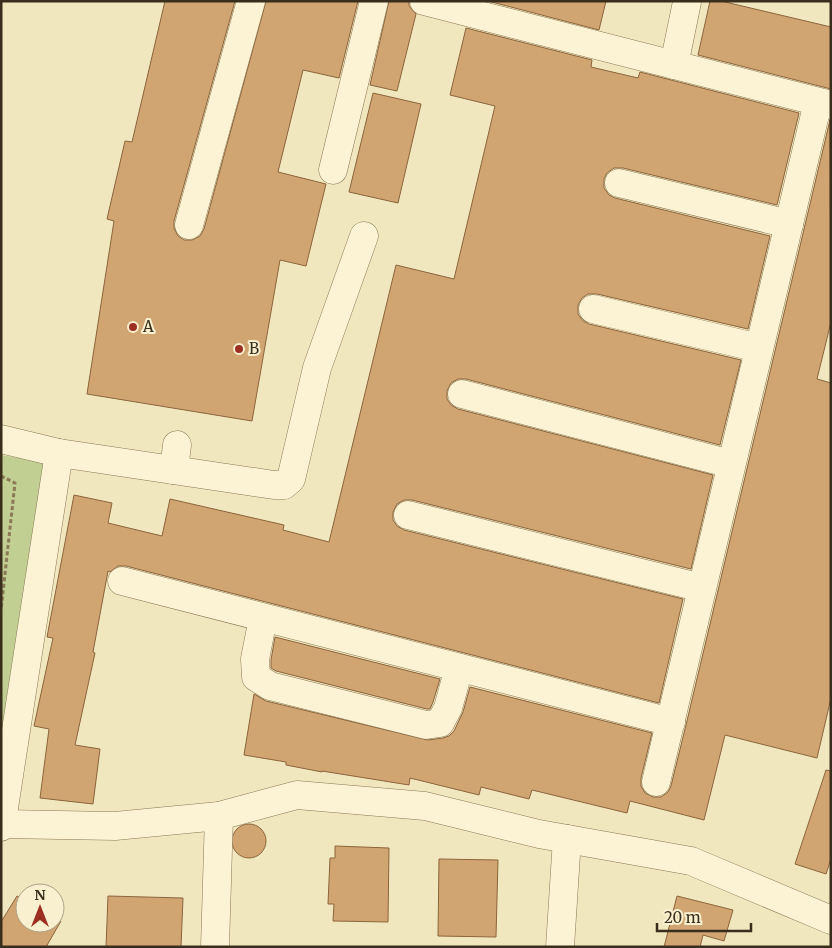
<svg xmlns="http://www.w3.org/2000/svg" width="832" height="948" font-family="Merriweather,serif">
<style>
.green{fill:#c1cf92}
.building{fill:#d1a572;stroke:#8b643b}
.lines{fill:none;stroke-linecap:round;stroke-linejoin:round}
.street-casing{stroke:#8a7856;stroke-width:29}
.path{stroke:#8a7856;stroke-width:3;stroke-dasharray:4 2.5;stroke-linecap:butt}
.street{stroke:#fbf3d3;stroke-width:28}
.poi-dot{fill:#9d2f22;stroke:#f8f0cf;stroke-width:2}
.labels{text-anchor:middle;stroke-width:4;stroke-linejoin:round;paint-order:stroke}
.poi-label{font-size:15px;fill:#392d1c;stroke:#f8f0cf;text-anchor:start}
</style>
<rect width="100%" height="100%" fill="#f1e7bf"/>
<polygon class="green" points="1,455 54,464 1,786"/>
<g class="building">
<polygon points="165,1 235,1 174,221 174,228 178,236 184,240 192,240 200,236 204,229 266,1 358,1 339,78 303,70 278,172 326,184 306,266 280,260 252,421 87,394 114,221 107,219 125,141 132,142"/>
<polygon points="389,1 409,1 409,6 416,14 397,91 370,85"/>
<polygon points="488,1 606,1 599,30"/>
<polygon points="710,1 721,1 831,27 831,89 698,55"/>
<polygon points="466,28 592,60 591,67 638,78 640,72 799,113 777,205 623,168 614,168 607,173 604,179 604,188 609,195 615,198 770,236 748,329 597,294 588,294 582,298 578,305 578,314 583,321 589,324 741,360 720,445 466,379 458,379 451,383 447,391 447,399 451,405 458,409 713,475 691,569 412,500 404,500 397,504 393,512 393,520 397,526 404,530 683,599 659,703 126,566 118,566 110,572 108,571 93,652 95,653 75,745 100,749 93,804 40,798 49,729 34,726 53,638 47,637 74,495 112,503 108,523 162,536 170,499 284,525 283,530 329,542 396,265 454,279 495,106 450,95"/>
<polygon points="373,93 421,104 398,203 349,192"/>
<polygon points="830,120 831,322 817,379 831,383 831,698 817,758 725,735 704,820 630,801 627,813 532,790 529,799 481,787 479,795 410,778 409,785 322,771 322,772 286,765 286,762 244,755 254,694 266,701 428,740 443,738 449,736 454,731 463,712 470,687 652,733 641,778 641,786 645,793 653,797 661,797 668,792 671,786 686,725"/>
<polygon points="275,637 440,679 433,702 430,709 427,709 276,671 271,668 271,660"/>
<polygon points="826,770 831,771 831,859 826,874 795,864"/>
<circle cx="249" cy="841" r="17"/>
<polygon points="335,846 389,848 388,922 333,921 334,904 328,904 330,858 335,858"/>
<polygon points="439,859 498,860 496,937 438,936"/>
<polygon points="17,896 25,900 25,923 55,923 55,918 61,921 46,947 1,947 1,922"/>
<polygon points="108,896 183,898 181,947 106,947"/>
<polygon points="677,896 733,910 724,941 703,935 700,947 664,947"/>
</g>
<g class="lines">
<g class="street-casing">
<g id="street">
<polyline points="424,1 831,105"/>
<polyline points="674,65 687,2"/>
<polyline points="333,170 374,1"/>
<polyline points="619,183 789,224"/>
<polyline points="189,225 251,1"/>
<polyline points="593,309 759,348"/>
<polyline points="462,394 731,464"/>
<polyline points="1,439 59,453 274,485 284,485 291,479 317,368 364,236"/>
<polyline points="174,470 177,445"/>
<polyline points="408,515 702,588"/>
<polyline points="122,581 671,722"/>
<polyline points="263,618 255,659 256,677 270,686 426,725 440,723 448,708 459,668"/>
<polyline points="656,782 818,102"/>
<polyline points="2,824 115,826 219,816 297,795 425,806 539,834 691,861 831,920"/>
<polyline points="1,827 59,453"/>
<polyline points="215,947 219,816"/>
<polyline points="560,947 567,839"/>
</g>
</g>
<polyline class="path" points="1,476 15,483 1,610"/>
<use href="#street" class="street"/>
</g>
<g class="poi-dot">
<circle cx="133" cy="327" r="5"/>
<circle cx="239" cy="349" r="5"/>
</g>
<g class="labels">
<g class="poi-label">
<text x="143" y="332">A</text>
<text x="249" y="354">B</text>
</g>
</g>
<rect width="832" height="948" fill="none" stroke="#392d1c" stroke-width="5"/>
<g transform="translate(40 908)"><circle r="24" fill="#f8f0cf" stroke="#aca287"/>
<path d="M0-4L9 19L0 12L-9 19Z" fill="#9d2f22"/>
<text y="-8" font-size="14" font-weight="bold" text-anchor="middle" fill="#392d1c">N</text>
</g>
<path d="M657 923v8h94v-8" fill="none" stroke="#392d1c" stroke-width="2.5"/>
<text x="664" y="923" font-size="15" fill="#392d1c" stroke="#f8f0cf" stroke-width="4" paint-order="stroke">20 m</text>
</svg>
